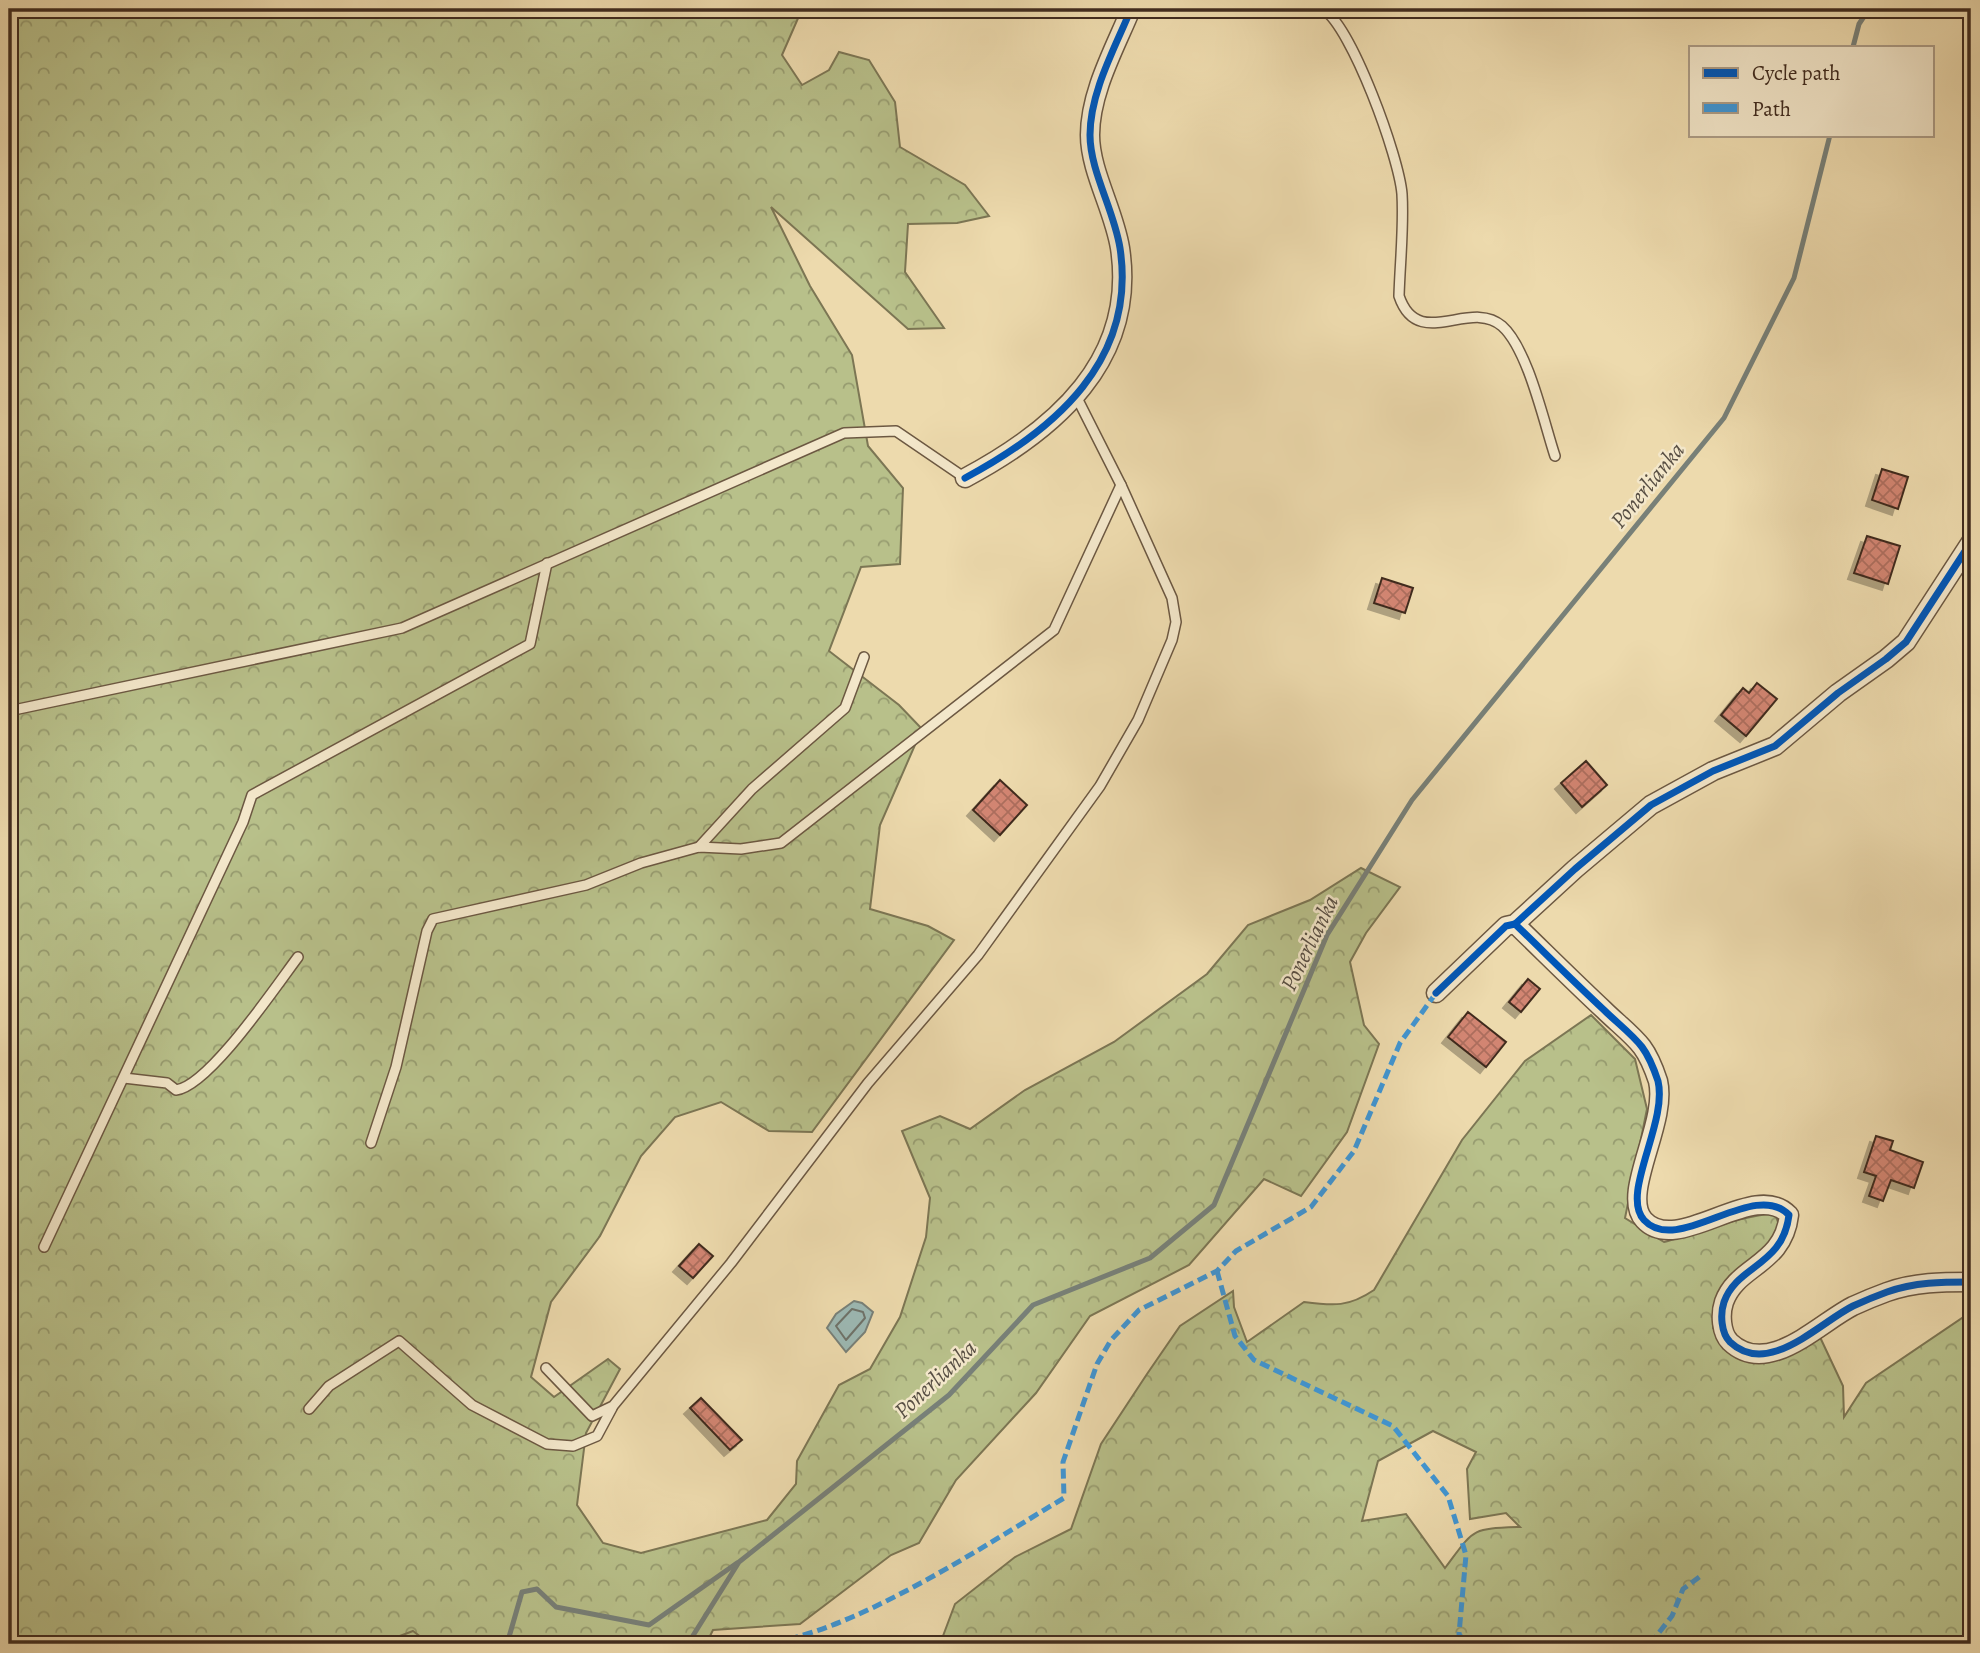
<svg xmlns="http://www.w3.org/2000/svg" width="1980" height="1653" font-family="Alegreya,serif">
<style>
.forest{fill:url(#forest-crowns);stroke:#7c7654;stroke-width:2;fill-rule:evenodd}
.green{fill:#b8c08a;stroke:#7c7654;stroke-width:2}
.water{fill:#9cb8b3;stroke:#788078;stroke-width:2}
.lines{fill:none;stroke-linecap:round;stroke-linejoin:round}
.shore{stroke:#6e7269;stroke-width:2}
.stream{stroke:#788078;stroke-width:5}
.building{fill:url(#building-cross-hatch);stroke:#412c1f;stroke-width:2;filter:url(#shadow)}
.service-casing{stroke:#6c5842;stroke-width:12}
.minor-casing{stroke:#6c5842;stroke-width:21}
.service{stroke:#f3e7ca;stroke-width:9}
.minor{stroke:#f3e7ca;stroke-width:18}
.quiet{stroke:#3f96d5;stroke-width:5;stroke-dasharray:10 5;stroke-linecap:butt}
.cycleway-casing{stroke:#f3e7ca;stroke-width:11}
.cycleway{stroke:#0057b8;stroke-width:7}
.labels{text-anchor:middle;stroke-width:5;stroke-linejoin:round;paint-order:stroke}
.water-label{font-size:23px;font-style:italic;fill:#584f44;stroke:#f3e7ca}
</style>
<defs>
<pattern id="forest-crowns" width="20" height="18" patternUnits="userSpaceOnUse" patternTransform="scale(1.75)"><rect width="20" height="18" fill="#b8c08a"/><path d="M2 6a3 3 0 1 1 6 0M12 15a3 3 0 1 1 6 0" fill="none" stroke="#979c70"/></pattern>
<pattern id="building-cross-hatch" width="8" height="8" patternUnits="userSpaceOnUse" patternTransform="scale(1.75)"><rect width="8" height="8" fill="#d28572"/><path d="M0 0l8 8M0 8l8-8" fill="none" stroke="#ac6d5d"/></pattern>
<filter id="shadow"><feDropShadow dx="-6" dy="6" stdDeviation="0" flood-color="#0004"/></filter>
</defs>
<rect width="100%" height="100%" fill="#eddaad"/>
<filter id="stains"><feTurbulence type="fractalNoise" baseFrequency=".00286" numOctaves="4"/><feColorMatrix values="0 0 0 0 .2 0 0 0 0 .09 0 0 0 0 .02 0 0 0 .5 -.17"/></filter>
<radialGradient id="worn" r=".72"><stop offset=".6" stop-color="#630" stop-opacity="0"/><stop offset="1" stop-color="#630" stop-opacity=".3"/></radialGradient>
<g class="forest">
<polygon points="9,9 778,9 799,16 782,55 802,85 829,70 839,52 869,60 895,102 900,147 965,185 989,216 957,223 908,224 905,272 944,328 908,329 771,207 810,286 852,355 868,446 903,488 900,564 861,567 829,651 899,705 922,729 880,825 870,909 928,926 954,940 812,1132 769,1131 721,1102 675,1117 641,1156 600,1236 551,1302 531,1377 554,1397 608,1359 620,1369 586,1433 577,1505 603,1543 641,1553 767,1520 796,1484 797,1461 839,1385 870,1369 900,1317 926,1237 930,1198 902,1131 940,1116 970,1129 1025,1090 1114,1042 1207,974 1248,925 1310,900 1361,868 1400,887 1366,933 1350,962 1364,1025 1379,1044 1347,1132 1301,1196 1264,1179 1189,1265 1090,1316 1036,1393 956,1480 919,1543 891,1555 800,1624 713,1630 706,1644 9,1644"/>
<path d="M1591 1015 1635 1059 1647 1109 1625 1218 1664 1242C1691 1235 1752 1212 1775 1214L1781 1230 1768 1251 1721 1288 1713 1328 1732 1352 1819 1335 1843 1386 1844 1417 1866 1383 1971 1312V1644H940L955 1604 1015 1557 1071 1529 1101 1444 1147 1374 1180 1326 1233 1291 1234 1307 1247 1342 1304 1302C1334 1306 1349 1307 1374 1290L1462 1140 1525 1061ZM1433 1431 1476 1452 1467 1469 1470 1519 1506 1513 1520 1527C1470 1529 1475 1528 1445 1568L1406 1514 1362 1521 1378 1461Z"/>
</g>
<polygon class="green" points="413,1631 430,1644 379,1644"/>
<polygon class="water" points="854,1301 862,1303 873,1312 865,1332 846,1352 827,1328 836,1314"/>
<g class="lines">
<polygon class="shore" points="852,1309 863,1312 865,1318 846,1340 836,1326"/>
<g class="stream">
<polyline points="1853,47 1859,24 1869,9"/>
<polyline points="689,1642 739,1562 949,1395 1033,1305 1150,1258 1214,1205 1327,935 1412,800 1724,418 1794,278 1830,135"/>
<polyline points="507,1644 522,1592 537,1589 556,1607 649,1625 737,1563"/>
</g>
</g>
<g class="building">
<polygon points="1882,469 1908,477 1898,509 1872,500"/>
<polygon points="1867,536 1900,546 1888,584 1854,573"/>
<polygon points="1382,578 1413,588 1405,613 1374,603"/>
<polygon points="1757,683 1777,699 1746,736 1721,715 1743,688 1749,693"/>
<polygon points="1586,761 1607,785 1582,807 1561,783"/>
<polygon points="1000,780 1027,805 1000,835 973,810"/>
<polygon points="1528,979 1540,989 1521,1012 1509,1002"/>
<polygon points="1468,1012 1506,1042 1486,1067 1448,1037"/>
<polygon points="1876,1136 1893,1141 1890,1150 1923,1162 1914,1188 1891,1180 1883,1201 1869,1196 1876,1176 1864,1172"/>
<polygon points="699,1244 713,1256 693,1278 679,1266"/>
<polygon points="701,1398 742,1440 730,1450 690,1408"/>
</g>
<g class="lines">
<g class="service-casing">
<g id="service">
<path d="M1323 9C1352 27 1399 157 1402 194 1404 227 1400 262 1399 296 1418 352 1470 298 1502 326 1528 349 1544 423 1555 456"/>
<polyline points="9,711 402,628 844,433 896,431 965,478"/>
<polyline points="699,847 752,789 845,708 864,657"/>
<path d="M124 1078 167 1083 176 1090C209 1086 276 986 298 957"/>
<polyline points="371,1143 396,1067 427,931 433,919 586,885 641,863 699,847 741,849 781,843 1054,630 1121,485"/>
<polyline points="44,1247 243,822 252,795 530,644 547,563"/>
<polyline points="546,1368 592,1416 613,1406 731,1263 868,1083 978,955 1100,786 1138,720 1172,640 1176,622 1172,598 1121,485 1076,396"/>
<polyline points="309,1409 329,1386 399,1341 472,1405 547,1444 573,1446 597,1436 612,1408"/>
</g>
</g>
<g class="minor-casing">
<g id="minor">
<path d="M965 478C1055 430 1137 360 1120 248 1114 210 1090 171 1090 135 1090 92 1115 48 1131 9"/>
<path d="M1515 924C1545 953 1574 982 1604 1010 1616 1022 1632 1034 1642 1047 1648 1055 1655 1072 1658 1081 1668 1123 1620 1194 1644 1220 1678 1257 1754 1178 1789 1215 1783 1266 1737 1265 1724 1302 1720 1314 1721 1333 1730 1342 1768 1378 1819 1323 1853 1306 1864 1301 1876 1296 1887 1292 1915 1282 1942 1282 1971 1282"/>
<polyline points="1436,993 1506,926 1515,924 1575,869 1651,805 1713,771 1775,746 1838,693 1886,659 1906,642 1971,542"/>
</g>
</g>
<use href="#service" class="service"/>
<use href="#minor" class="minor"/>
<g class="quiet">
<polyline points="1217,1271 1235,1336 1254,1360 1393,1426 1448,1496 1466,1555 1459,1634 1466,1644"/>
<path d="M759 1644C848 1637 985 1545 1064 1498L1063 1462 1097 1364 1111 1340 1139 1310 1217 1271 1236 1251 1311 1207 1354 1151 1400 1043 1436 993"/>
<polyline points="1650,1644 1672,1616 1683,1589 1702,1575"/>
</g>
<g class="cycleway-casing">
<g id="cycleway">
<path d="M965 478C1055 430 1137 360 1120 248 1114 210 1090 171 1090 135 1090 92 1115 48 1131 9"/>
<path d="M1515 924C1545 953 1574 982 1604 1010 1616 1022 1632 1034 1642 1047 1648 1055 1655 1072 1658 1081 1668 1123 1620 1194 1644 1220 1678 1257 1754 1178 1789 1215 1783 1266 1737 1265 1724 1302 1720 1314 1721 1333 1730 1342 1768 1378 1819 1323 1853 1306 1864 1301 1876 1296 1887 1292 1915 1282 1942 1282 1971 1282"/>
<polyline points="1436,993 1506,926 1515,924 1575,869 1651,805 1713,771 1775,746 1838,693 1886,659 1906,642 1971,542"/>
</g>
</g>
<use href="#cycleway" class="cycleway"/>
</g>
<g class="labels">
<g class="water-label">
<text transform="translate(1647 485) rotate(-51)" y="8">Ponerlianka</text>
<text transform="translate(1309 943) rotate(-64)" y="8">Ponerlianka</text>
<text transform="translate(935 1379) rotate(-43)" y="8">Ponerlianka</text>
</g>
</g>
<rect width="1980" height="1653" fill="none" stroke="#eddaad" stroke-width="35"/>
<rect x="10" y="10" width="1959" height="1632" fill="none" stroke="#412c1f" stroke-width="3.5"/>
<rect x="18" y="18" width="1945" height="1618" fill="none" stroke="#412c1f" stroke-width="2"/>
<rect x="1689" y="46" width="245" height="91" fill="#f3e7ca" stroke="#ac9c86" stroke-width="2"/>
<rect x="1703" y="68" width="35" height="10" fill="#0057b8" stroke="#ac9c86" stroke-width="2"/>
<text x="1752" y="80" font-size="21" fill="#412c1f">Cycle path</text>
<rect x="1703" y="103" width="35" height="10" fill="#3f96d5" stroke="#ac9c86" stroke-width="2"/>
<text x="1752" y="116" font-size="21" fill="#412c1f">Path</text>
<rect width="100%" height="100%" filter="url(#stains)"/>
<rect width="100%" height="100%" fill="url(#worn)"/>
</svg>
